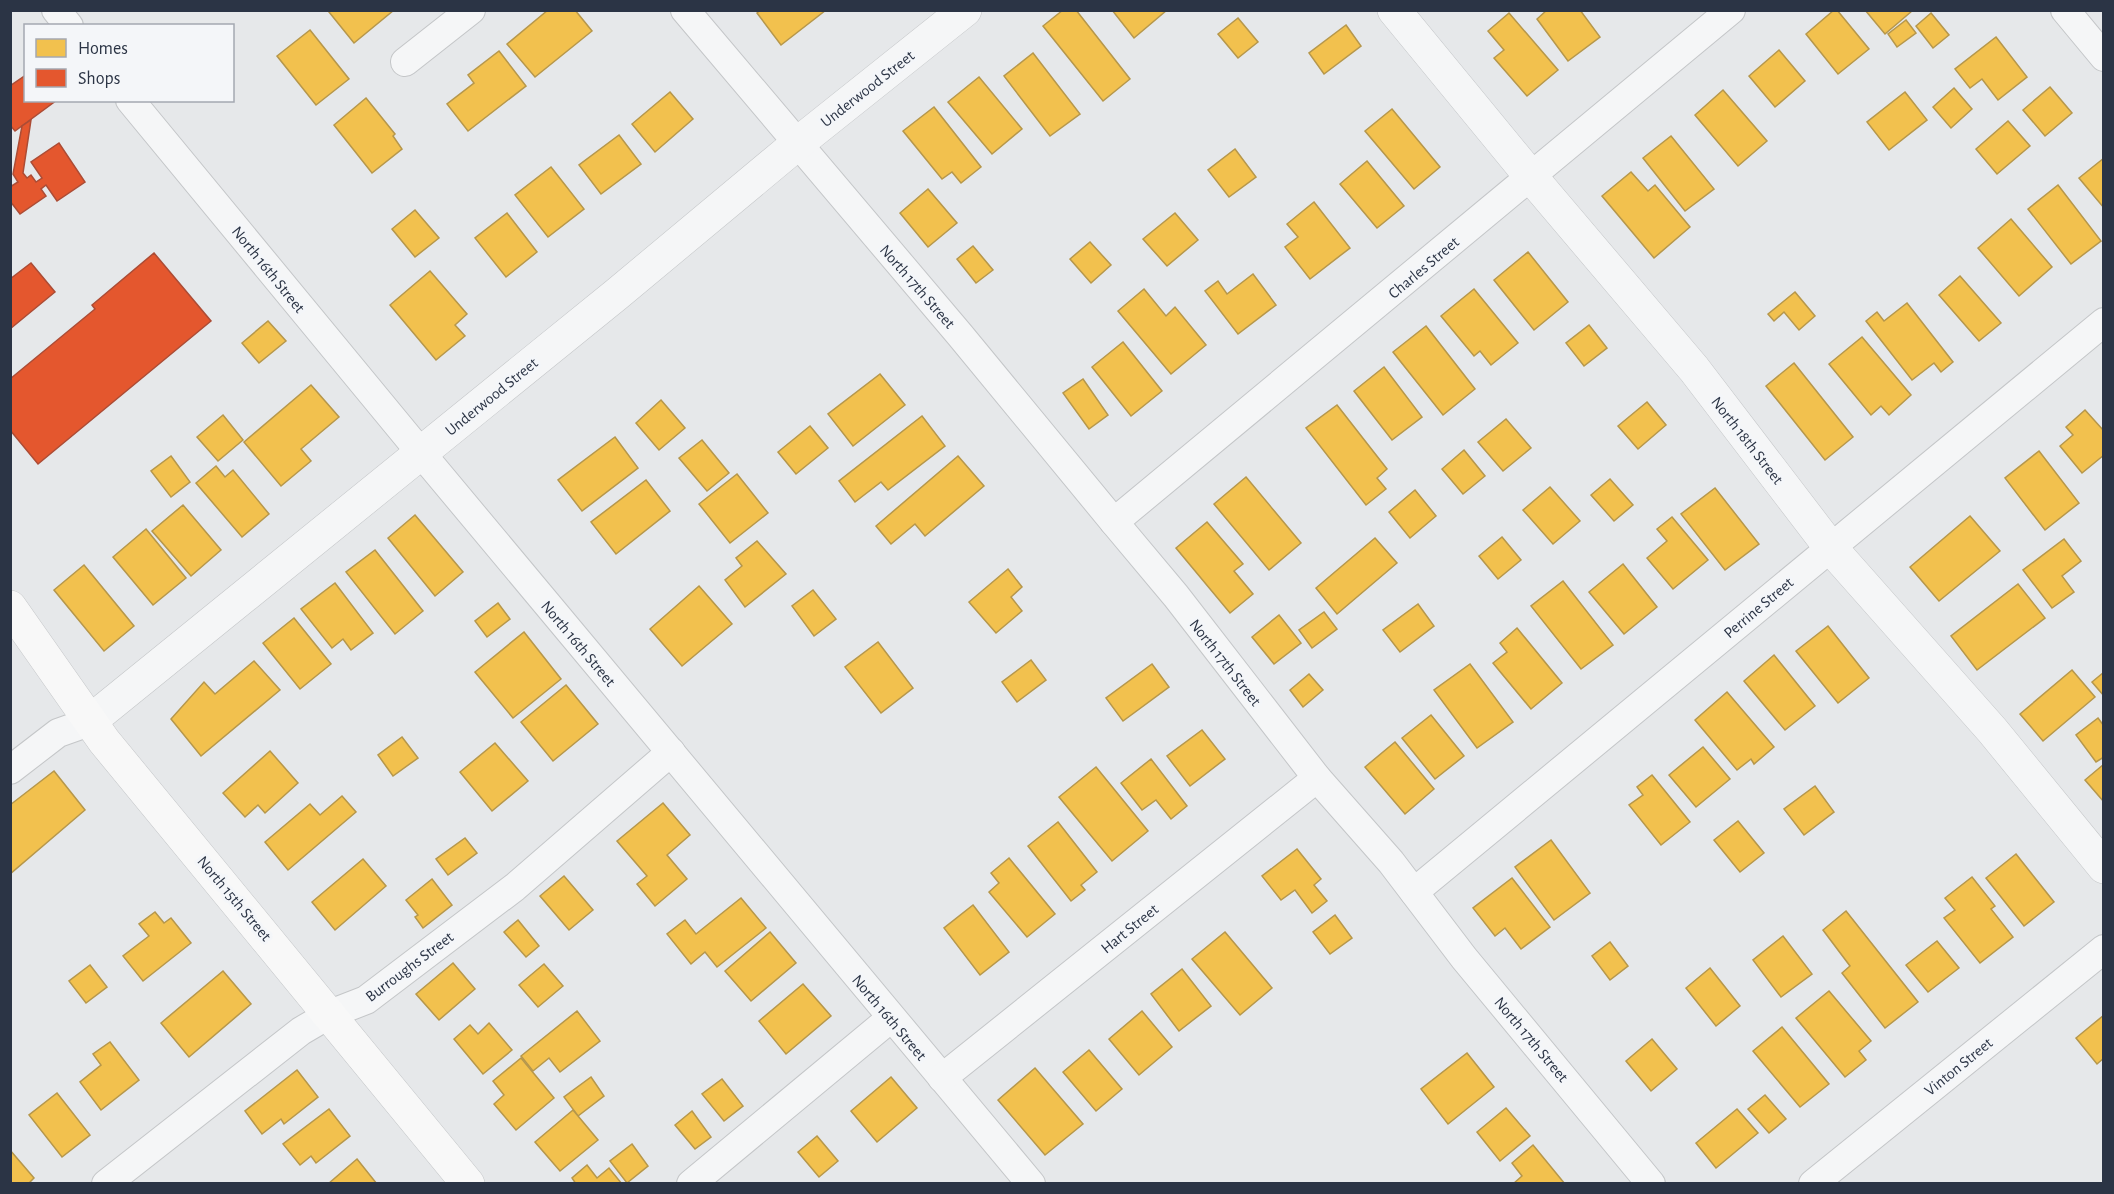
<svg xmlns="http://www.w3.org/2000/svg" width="2114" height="1194" font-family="'Alegreya Sans',sans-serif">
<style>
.homes{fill:#f2c14e;stroke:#b6974b;stroke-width:1.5}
.shops{fill:#e4572e;stroke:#ac4c35;stroke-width:1.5}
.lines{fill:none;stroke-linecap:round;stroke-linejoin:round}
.minor-casing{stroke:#c4c6c8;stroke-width:30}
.tertiary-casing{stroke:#c4c6c8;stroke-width:34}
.secondary-casing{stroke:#c4c6c8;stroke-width:34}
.minor{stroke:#f5f6f7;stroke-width:28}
.tertiary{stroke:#f5f6f7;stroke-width:33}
.secondary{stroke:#f8f8f8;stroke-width:33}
.labels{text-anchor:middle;stroke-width:6;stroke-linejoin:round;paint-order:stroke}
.street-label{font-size:16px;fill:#2b3445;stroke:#f4f6f9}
</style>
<rect width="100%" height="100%" fill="#e6e8ea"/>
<g class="homes">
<polygon points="331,10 394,10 354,43 329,12"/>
<polygon points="548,10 575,10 592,31 535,77 507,44"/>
<polygon points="760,10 826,10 781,45 757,13"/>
<polygon points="1063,10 1076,10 1130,79 1103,101 1043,26"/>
<polygon points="1112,10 1167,10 1134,38"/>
<polygon points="1547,10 1580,10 1600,37 1568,61 1537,19"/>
<polygon points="1834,10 1837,10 1869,49 1838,74 1806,34"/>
<polygon points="1865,10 1912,10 1912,11 1885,34"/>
<polygon points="1509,13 1558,70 1527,96 1494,58 1504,50 1488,31"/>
<polygon points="1931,13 1949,35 1933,48 1916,26"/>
<polygon points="1238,18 1258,42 1238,58 1218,34"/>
<polygon points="1906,20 1916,33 1897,47 1888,34"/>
<polygon points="1346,25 1361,46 1324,74 1309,53"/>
<polygon points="310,30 349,79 316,105 277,56"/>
<polygon points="1996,37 2027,77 1998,100 1982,79 1970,88 1955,69"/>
<polygon points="1779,50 1805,81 1775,107 1749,76"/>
<polygon points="499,51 526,86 468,131 447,104 474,83 468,75"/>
<polygon points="1033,53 1080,114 1050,136 1004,76"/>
<polygon points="979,77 1022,129 992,154 948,102"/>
<polygon points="2050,87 2072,113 2045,136 2023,110"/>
<polygon points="1954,88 1972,109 1951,128 1933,107"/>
<polygon points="1723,90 1767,141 1738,166 1695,115"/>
<polygon points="670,92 693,119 655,152 632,124"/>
<polygon points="1905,92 1927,120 1889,150 1867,122"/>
<polygon points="366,98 395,134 393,136 402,149 372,173 334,125"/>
<polygon points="934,107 981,167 961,183 952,172 942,179 903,131"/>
<polygon points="1392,109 1440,167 1414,189 1365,131"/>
<polygon points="2008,121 2030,146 1997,174 1976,149"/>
<polygon points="619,135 641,164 601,194 579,165"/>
<polygon points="1671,136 1714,189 1685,211 1643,158"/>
<polygon points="1235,149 1256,177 1229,197 1208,170"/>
<polygon points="2104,158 2104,208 2079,178"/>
<polygon points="1367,161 1404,206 1377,228 1340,184"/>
<polygon points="551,167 584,209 548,237 515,195"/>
<polygon points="1631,172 1648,191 1655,185 1690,227 1654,258 1602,196"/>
<polygon points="2058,185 2101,241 2071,264 2028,209"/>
<polygon points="928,189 957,223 928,247 900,213"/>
<polygon points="1314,202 1350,248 1310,279 1285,247 1298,237 1287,224"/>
<polygon points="415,210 439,238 415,257 392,229"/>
<polygon points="507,213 537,252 506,277 475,238"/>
<polygon points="1175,213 1198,240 1167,266 1143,239"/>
<polygon points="2011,219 2052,267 2019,296 1978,248"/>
<polygon points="1090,242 1111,265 1091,283 1070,259"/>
<polygon points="973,246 993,270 976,283 957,259"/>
<polygon points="1528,252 1568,302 1534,330 1494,280"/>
<polygon points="430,271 467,314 455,325 465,336 436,360 390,305"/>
<polygon points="1253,274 1276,305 1238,334 1205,291 1218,281 1227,294"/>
<polygon points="1960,276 2001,323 1979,341 1939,295"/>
<polygon points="1144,289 1166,316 1175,307 1206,345 1171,374 1118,311"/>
<polygon points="1474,289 1518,343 1491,365 1480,351 1474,356 1441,316"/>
<polygon points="1795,292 1815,316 1799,330 1784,312 1774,321 1768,314"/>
<polygon points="1907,303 1953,362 1941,372 1934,363 1912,380 1866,321 1877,312 1884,321"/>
<polygon points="268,321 286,341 259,363 242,343"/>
<polygon points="1589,325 1607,348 1584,366 1566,343"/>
<polygon points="1426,326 1475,389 1443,415 1393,352"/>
<polygon points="1862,337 1911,395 1889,415 1881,406 1871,415 1829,364"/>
<polygon points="1123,342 1162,391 1131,416 1092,367"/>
<polygon points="1794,363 1853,437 1825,460 1766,386"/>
<polygon points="1384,367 1422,417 1392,440 1354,391"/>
<polygon points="880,374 905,405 853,446 828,414"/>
<polygon points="1083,379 1108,415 1089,429 1063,393"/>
<polygon points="311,385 339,417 301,449 311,461 281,486 244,442"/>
<polygon points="661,400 685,428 659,450 636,423"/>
<polygon points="1647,402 1666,425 1638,449 1618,426"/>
<polygon points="1337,405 1387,469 1377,478 1386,489 1366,505 1306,428"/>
<polygon points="2085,410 2104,431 2104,455 2082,473 2060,446 2073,435 2066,427"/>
<polygon points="223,415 243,440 218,461 197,437"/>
<polygon points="922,416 945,446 888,490 881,482 855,502 839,481"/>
<polygon points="1506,419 1531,448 1503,471 1478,442"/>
<polygon points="810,426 828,448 796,474 778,452"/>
<polygon points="615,437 638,468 582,511 558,480"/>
<polygon points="702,440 729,473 707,491 679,458"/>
<polygon points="1464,450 1485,476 1463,494 1442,469"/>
<polygon points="2039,451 2079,503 2045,530 2005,478"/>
<polygon points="171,456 190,482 171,497 151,471"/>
<polygon points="958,456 984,486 925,536 915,524 891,544 876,526"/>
<polygon points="216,466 225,477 233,470 269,514 242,537 196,483"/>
<polygon points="737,474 768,513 730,543 699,504"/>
<polygon points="1246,477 1301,543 1269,570 1214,504"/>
<polygon points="1610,479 1633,505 1614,521 1591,495"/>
<polygon points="646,480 670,511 616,554 591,522"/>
<polygon points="1550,487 1580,521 1553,544 1523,510"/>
<polygon points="1715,488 1759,544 1725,570 1681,514"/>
<polygon points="1415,490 1436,516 1410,538 1389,512"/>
<polygon points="183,505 221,550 191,576 152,531"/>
<polygon points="415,515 463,572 435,596 388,538"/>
<polygon points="1970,516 2000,551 1939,601 1910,567"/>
<polygon points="1672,517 1708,560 1673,589 1647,558 1667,541 1657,529"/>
<polygon points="1207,522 1243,564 1234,571 1253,594 1230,613 1176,548"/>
<polygon points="146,529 186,578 153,605 113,557"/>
<polygon points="1502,537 1521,560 1498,579 1479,556"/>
<polygon points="1375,538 1397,563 1337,614 1316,588"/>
<polygon points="2064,539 2081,561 2062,576 2074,592 2052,608 2023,570"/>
<polygon points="757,541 786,574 745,607 725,580 742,566 736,558"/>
<polygon points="375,550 423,611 395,634 346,572"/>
<polygon points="1623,564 1657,607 1624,634 1589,592"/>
<polygon points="84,565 134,626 104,651 54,590"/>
<polygon points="1008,569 1022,587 1011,597 1022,611 996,633 969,602"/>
<polygon points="1563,581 1613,645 1581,669 1531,606"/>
<polygon points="335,583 373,633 351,650 343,639 332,648 301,609"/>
<polygon points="2018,584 2045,618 1977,670 1951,636"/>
<polygon points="699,586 732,624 682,666 650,629"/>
<polygon points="813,590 836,619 814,636 792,606"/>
<polygon points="498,603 510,619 487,637 475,621"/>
<polygon points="1418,604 1434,626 1400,652 1383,630"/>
<polygon points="1324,612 1337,629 1312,648 1299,630"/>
<polygon points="1279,615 1301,643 1274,664 1252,637"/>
<polygon points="294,618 331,664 300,689 263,643"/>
<polygon points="1828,626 1869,678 1838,703 1796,651"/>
<polygon points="1517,628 1562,683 1531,709 1493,663 1507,652 1500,643"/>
<polygon points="524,632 561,679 513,718 475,672"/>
<polygon points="878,642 913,688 881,713 845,667"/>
<polygon points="1774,655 1815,706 1785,730 1744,681"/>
<polygon points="1031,660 1046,680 1017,702 1002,682"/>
<polygon points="254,661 280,690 201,756 171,719 204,682 215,694"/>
<polygon points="1152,664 1169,687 1123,721 1106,698"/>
<polygon points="1470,664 1513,722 1477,748 1434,690"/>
<polygon points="2072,670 2095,697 2043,741 2020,714"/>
<polygon points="2104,672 2104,696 2092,682"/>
<polygon points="1309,674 1323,690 1303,707 1290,690"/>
<polygon points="566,685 598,724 553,761 521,722"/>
<polygon points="1727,692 1774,747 1754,764 1751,759 1737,770 1695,720"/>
<polygon points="1431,715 1464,756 1435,779 1402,738"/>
<polygon points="2098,718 2104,726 2104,757 2096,762 2076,735"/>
<polygon points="1202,730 1225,759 1190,786 1167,756"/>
<polygon points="402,737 418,758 393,776 378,755"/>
<polygon points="1395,742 1434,789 1405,814 1365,767"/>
<polygon points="495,743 528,781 492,811 460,772"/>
<polygon points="1703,747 1730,779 1696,807 1669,775"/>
<polygon points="270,751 298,783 265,813 258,805 245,817 223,793"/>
<polygon points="1151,759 1187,806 1171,819 1156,800 1142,810 1121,783"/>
<polygon points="2104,764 2104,802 2085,780"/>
<polygon points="1096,767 1148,831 1112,861 1059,797"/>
<polygon points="54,771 85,810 10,874 10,805"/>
<polygon points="1652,775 1690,822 1661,845 1629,805 1643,795 1637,787"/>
<polygon points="1815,786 1834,812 1804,835 1784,809"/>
<polygon points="342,796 356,812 288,870 265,842 310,804 320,815"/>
<polygon points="663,803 690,835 667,855 687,879 655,906 637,884 647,876 617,841"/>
<polygon points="1738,821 1764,853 1740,872 1714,840"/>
<polygon points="1058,822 1097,872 1081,885 1085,890 1071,901 1028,846"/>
<polygon points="465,838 477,853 448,875 436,859"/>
<polygon points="1551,840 1590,893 1554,920 1515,867"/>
<polygon points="1297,849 1321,879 1314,885 1327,901 1312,913 1295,890 1281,900 1262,876"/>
<polygon points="2016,854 2054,902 2024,926 1986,878"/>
<polygon points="1009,858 1055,914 1027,937 989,892 999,883 991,873"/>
<polygon points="363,859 386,886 335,930 312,902"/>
<polygon points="564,876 593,910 569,930 540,896"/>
<polygon points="1972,877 1995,906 1991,909 2013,937 1980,963 1944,918 1955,910 1945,898"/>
<polygon points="1512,878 1550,927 1521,949 1505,928 1495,936 1473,908"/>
<polygon points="432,879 452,905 423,928 415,917 418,915 406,900"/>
<polygon points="741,898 766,928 717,967 705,952 691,964 667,934 685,920 696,934"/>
<polygon points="973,905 1009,952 980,975 944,928"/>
<polygon points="1846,911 1918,1002 1885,1028 1842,973 1850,966 1823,930"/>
<polygon points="155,912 164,923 171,918 191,943 143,981 123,956 149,936 139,924"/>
<polygon points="1335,915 1352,938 1330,954 1313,932"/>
<polygon points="518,920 539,946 526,957 504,932"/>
<polygon points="770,932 796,963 751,1001 725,971"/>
<polygon points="1225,932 1272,988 1240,1015 1192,959"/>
<polygon points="1783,936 1812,974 1781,997 1753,960"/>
<polygon points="1937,941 1959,968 1928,992 1906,965"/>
<polygon points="1610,942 1628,966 1610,980 1592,956"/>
<polygon points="453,963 475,989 439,1020 416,994"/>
<polygon points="544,964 563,986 538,1007 519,985"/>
<polygon points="90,965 107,987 86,1003 69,981"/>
<polygon points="1710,968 1740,1006 1716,1026 1686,988"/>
<polygon points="1182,969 1211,1006 1179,1031 1151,994"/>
<polygon points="223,971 251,1004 189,1057 161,1023"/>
<polygon points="803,984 831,1016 786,1054 759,1021"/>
<polygon points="1829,991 1871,1041 1859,1051 1866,1060 1845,1077 1796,1018"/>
<polygon points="577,1011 600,1041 560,1072 549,1058 533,1071 521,1056"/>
<polygon points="1142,1011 1172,1047 1139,1075 1109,1039"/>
<polygon points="2104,1015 2104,1058 2097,1064 2076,1038"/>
<polygon points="489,1023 512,1050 483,1074 454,1039 470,1025 478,1034"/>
<polygon points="1782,1027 1829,1084 1800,1107 1753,1051"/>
<polygon points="1652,1039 1677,1069 1651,1091 1626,1061"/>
<polygon points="110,1042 139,1080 101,1110 80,1082 101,1065 93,1054"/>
<polygon points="1089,1050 1122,1089 1096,1111 1063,1072"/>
<polygon points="1467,1053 1494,1087 1448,1124 1421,1089"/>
<polygon points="521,1058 554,1098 516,1130 494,1104 504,1095 493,1081"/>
<polygon points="1035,1068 1083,1124 1045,1155 998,1100"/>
<polygon points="297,1070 318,1097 284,1124 281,1119 262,1134 245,1111"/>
<polygon points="591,1077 604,1096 578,1116 564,1097"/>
<polygon points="891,1077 917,1108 877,1142 851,1111"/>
<polygon points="722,1079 743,1106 724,1121 702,1094"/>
<polygon points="57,1093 90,1135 62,1157 29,1115"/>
<polygon points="1765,1095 1786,1119 1769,1133 1748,1109"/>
<polygon points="1506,1108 1530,1136 1500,1161 1477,1132"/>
<polygon points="329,1109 350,1136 316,1163 311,1156 300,1165 283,1144"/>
<polygon points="1737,1109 1758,1133 1716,1168 1696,1143"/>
<polygon points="573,1110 598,1140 560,1171 535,1142"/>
<polygon points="692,1111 711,1137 695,1149 675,1125"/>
<polygon points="817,1136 838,1161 819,1177 798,1152"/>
<polygon points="632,1144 648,1166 627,1183 610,1161"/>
<polygon points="1533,1145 1565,1184 1513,1184 1522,1176 1512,1163"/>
<polygon points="10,1150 34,1178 28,1184 10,1184"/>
<polygon points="357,1159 377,1184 328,1184"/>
<polygon points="587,1165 597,1178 609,1168 622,1184 576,1184 572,1178"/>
</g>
<g class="shops">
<polygon points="26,75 26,100 57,100 15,131 10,125 10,86"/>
<polygon points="31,120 23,173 27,178 31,175 36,182 42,178 31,162 59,143 85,182 57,201 46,185 41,189 46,196 20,214 10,201 10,187 18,182 13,174 22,126"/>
<polygon points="154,253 211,321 38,464 10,430 10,379 95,309 92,305"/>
<polygon points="31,263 55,292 10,329 10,279"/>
</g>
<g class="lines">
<g class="minor-casing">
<g id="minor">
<polyline points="56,10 69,26"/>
<polyline points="685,10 960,335 1114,522 1176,596 1317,778 1391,862 1464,958 1651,1184"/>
<polyline points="2065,10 2104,57"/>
<polyline points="405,62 471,10"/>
<polyline points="130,100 421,453 1031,1184"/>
<polyline points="1114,522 1731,10"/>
<polyline points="10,770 58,733 89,722"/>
<polyline points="1414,892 2104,322"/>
<polyline points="942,1078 1317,778"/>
<polyline points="106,1184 301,1031 330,1014 366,1000 515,887 671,752"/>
<polyline points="691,1184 891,1018"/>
<polyline points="1813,1184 2104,949"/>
</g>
</g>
<g class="tertiary-casing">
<g id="tertiary">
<polyline points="1394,10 1532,178 1694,369 1830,547 1992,730 2104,867"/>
<polyline points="89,722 617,294 797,144 965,10"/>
</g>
</g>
<g class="secondary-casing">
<polyline id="secondary" points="10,607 104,741 468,1184"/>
</g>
<use href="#minor" class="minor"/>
<use href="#tertiary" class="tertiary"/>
<use href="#secondary" class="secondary"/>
</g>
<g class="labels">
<g class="street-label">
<text transform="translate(867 88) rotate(-38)" y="6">Underwood Street</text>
<text transform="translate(1423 267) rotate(-40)" y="6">Charles Street</text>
<text transform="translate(269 269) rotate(51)" y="6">North 16th Street</text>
<text transform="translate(918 286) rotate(49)" y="6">North 17th Street</text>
<text transform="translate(491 396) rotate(-39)" y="6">Underwood Street</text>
<text transform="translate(1748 440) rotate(52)" y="6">North 18th Street</text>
<text transform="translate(1758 607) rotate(-40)" y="6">Perrine Street</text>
<text transform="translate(579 643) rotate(50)" y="6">North 16th Street</text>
<text transform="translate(1226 662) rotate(52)" y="6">North 17th Street</text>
<text transform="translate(235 898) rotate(50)" y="6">North 15th Street</text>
<text transform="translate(1129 928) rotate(-39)" y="6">Hart Street</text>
<text transform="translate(409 966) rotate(-37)" y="6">Burroughs Street</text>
<text transform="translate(890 1017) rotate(50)" y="6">North 16th Street</text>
<text transform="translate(1532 1039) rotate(50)" y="6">North 17th Street</text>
<text transform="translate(1958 1066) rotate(-39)" y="6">Vinton Street</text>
</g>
</g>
<rect width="2114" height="1194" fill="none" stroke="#2b3445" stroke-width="24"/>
<rect x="24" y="24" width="210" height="78" fill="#f4f6f9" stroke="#a4a8b1" stroke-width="1.5"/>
<rect x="36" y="39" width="30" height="18" fill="#f2c14e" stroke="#a4a8b1" stroke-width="1.5"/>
<text x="78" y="54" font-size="18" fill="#2b3445">Homes</text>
<rect x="36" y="69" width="30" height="18" fill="#e4572e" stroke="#a4a8b1" stroke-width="1.5"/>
<text x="78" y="84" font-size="18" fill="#2b3445">Shops</text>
</svg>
